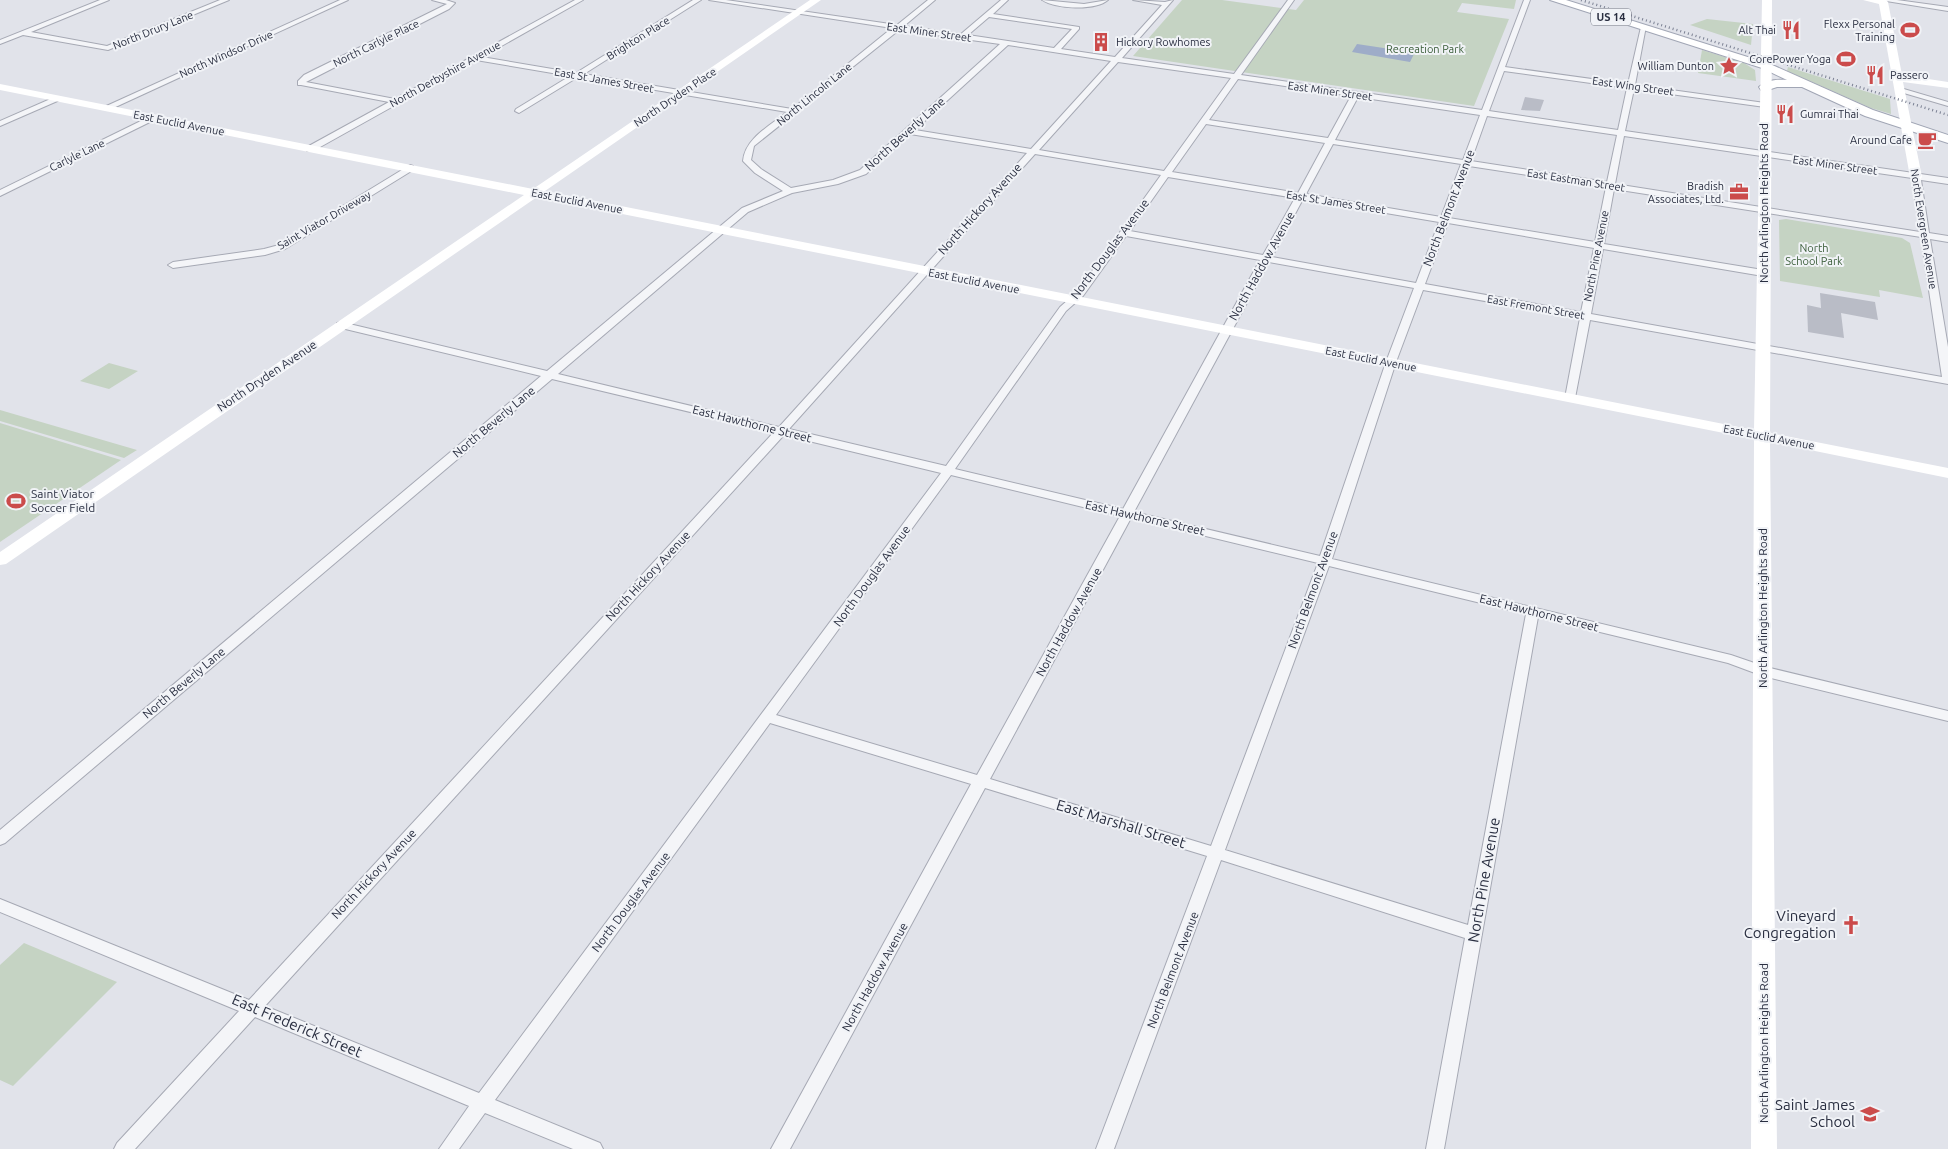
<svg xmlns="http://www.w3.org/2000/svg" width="1948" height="1149" font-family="Ubuntu,sans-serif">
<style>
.green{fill:#c5d3c3}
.water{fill:#9eacc8}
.building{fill:#b9bcc6}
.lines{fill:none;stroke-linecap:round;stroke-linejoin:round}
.street-casing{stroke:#a6a9b4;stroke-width:2}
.primary-casing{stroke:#a1a6b5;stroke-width:2}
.street{fill:#f4f5f8;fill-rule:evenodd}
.secondary{fill:#fff;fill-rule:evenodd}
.primary{fill:#fff;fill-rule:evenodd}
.rail{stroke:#7b8193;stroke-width:2.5;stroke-dasharray:1 3;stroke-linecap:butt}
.labels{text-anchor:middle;stroke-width:4;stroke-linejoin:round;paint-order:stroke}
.shield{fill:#f1f3f7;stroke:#666a78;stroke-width:1}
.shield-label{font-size:11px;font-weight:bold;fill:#2a2f41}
.far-poi-label{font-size:11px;fill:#2a2f41;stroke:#f1f3f7;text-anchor:end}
.far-street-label{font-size:11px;fill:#2a2f41;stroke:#f1f3f7}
.far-park-label{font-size:11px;fill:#395c38;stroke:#f1f3f7}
.street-label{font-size:12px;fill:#2a2f41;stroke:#f1f3f7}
.poi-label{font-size:12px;fill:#2a2f41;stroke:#f1f3f7;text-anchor:start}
.near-street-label{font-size:15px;fill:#2a2f41;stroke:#f1f3f7}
.near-poi-label{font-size:15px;fill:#2a2f41;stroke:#f1f3f7;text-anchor:end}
</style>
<rect width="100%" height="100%" fill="#e1e3ea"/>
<g class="green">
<polygon points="1182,0 1222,0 1296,10 1304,0 1516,0 1514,9 1462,3 1457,12 1509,19 1474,106 1133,56"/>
<polygon points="1707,19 1753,24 1751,45 1690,25"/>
<polygon points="1702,50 1744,63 1755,70 1756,81 1698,73"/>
<polygon points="1788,67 1890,99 1891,114 1871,108 1787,71"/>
<polygon points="1786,219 1902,238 1910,243 1923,298 1879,290 1880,297 1780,281 1779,220"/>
<polygon points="109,363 138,371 109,389 80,381"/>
<polygon points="0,410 137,450 124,458 0,421"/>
<polygon points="0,423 121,460 0,542"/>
<polygon points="24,943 117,982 13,1086 0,1080 0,965"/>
</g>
<polygon class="water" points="1357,44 1410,52 1416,50 1410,62 1352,52"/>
<g class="building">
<polygon points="1525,97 1544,100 1540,111 1521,110"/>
<polygon points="1820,293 1875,302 1878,320 1841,313 1844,338 1808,332 1807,305 1821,308"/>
</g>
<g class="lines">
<g class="street-casing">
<g id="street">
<polygon points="100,0 109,0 31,32 107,46 220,0 229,0 108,50 23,35 0,44 0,40"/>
<polygon points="340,0 348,0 109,110 102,108"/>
<path d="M432 0H446L455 3 449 9 306 82 395 99 575 0H583L482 57 576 73 693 0H701L584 74 792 109 892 28 709 0H726L897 25 928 0H935L904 26 961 34 1001 0H1008L993 14 1079 27V29L1061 49 1115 57 1162 5 1133 0 1165 2 1173 0 1122 58 1234 74 1288 0H1294L1241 75 1482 110 1524 0H1530L1505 67 1628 84 1641 27 1646 26 1635 85 1765 103 1769 105 1765 107 1634 89 1625 131 1948 178V184L1921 180 1929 233 1948 236V242L1930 239 1948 347V384L1590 320 1575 398 1570 401 1565 398 1580 318 1423 290 1396 362 1332 559 1731 655 1766 667 1948 711V721L1763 676 1728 663 1538 617 1444 1149H1426L1465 938 1221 860 1114 1149H1096L1207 856 985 788 790 1149H771L971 784 770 723 495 1100 600 1143 603 1149H573L485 1113 459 1149H439L469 1106 255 1017 135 1149H114L117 1143 239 1011 0 912V899L249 1000 774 432 552 379 5 843 0 845V830L541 376 337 327V323L341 322 547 371 742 208 783 191 755 173 743 161C745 138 770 126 787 112L578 77 519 113 515 111 516 109 570 76 476 60 313 151H307V147L389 102 301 85H298V81L304 75 447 4ZM989 17 1072 29 1054 48 968 35ZM899 30 1000 44 860 170 833 180 791 188 761 169 751 160 754 146ZM1008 45 1111 61 1031 149 915 130ZM1118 62 1231 78 1164 171 1039 150ZM1504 71 1627 88 1618 130 1489 111ZM1238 79 1351 96 1328 138 1209 120ZM1358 97 1480 115 1463 160 1335 140ZM1487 116 1617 135 1607 182 1471 161ZM1206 124 1325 143 1298 193 1172 172ZM910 134 1027 153 779 427 558 374 748 212 792 193 838 184 866 174ZM1624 136 1912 178 1920 232 1615 184ZM1333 144 1461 164 1441 217 1306 194ZM1035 154 1161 175 1077 292 1060 307 946 466 789 429ZM1469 166 1606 187 1595 242 1449 218ZM1168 177 1295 198 1263 255 1130 231ZM1614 189 1921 237 1942 377 1591 314 1603 249 1763 276 1768 273 1763 270 1604 244ZM1303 199 1439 222 1416 283 1272 257ZM1448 223 1594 248 1581 312 1425 284ZM1126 236 1260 260 1123 509 955 469 1066 311 1083 296ZM1269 262 1414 288 1386 362 1320 556 1134 512ZM784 435 941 473 479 1093 265 1006ZM951 475 1120 516 977 775 776 715ZM1131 518 1318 563 1211 846 990 779ZM1329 566 1526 614 1468 925 1225 850Z"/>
<path d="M1042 0 1084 4 1108 0C1095 11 1056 9 1042 0Z"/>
<polygon points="1880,0 1897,0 1948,7 1948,11"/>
<polygon points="1897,87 1948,102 1948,106 1897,91"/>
<polygon points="55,97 62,99 0,126 0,121"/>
<polygon points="151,116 158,118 0,196 0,190"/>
<polygon points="410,165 413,166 413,170 285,249 265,255 173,268 168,265 173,262 264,249 279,245"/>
</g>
</g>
<g class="primary-casing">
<path id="primary" d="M1550 0H1566L1770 64 1873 110 1948 135V143L1865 116 1802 87H1777L1765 91 1761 90 1759 87C1766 80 1777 79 1787 80L1762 68Z"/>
</g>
<use href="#street" class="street"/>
<g class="secondary">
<polygon points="810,0 821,0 545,191 1754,430 1762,0 1772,0 1770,433 1948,468 1948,478 1770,442 1777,1149 1751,1149 1754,439 537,197 6,564 0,565 0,552 524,195 0,90 0,84 533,189"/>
<polygon points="1863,0 1886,0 1888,2 1902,75 1948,82 1948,88 1903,82 1922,177 1920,180 1912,180 1910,177 1879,4"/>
</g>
<use href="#primary" class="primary"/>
<polyline class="rail" points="1581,0 1948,115"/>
</g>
<defs>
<g id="restaurant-bare" transform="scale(1.5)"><path d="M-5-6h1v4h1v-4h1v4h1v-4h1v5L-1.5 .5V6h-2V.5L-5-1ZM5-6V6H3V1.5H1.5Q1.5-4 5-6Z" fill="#cb4b4b" stroke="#f1f3f7" stroke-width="2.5" paint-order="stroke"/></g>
<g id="stadium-bare" transform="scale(1.5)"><path d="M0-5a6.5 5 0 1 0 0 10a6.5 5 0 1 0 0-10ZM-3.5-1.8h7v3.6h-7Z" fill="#cb4b4b" stroke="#f1f3f7" stroke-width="2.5" paint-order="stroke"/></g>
<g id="building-bare" transform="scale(1.5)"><path d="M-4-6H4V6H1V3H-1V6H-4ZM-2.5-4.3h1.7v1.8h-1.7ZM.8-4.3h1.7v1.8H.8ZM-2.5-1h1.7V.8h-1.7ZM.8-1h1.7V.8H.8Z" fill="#cb4b4b" stroke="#f1f3f7" stroke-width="2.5" paint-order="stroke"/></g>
<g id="sight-bare" transform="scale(1.5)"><path d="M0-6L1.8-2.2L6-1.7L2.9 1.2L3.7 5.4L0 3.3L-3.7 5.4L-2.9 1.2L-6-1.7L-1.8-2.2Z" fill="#cb4b4b" stroke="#f1f3f7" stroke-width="2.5" paint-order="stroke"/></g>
<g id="cafe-bare" transform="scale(1.5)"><path d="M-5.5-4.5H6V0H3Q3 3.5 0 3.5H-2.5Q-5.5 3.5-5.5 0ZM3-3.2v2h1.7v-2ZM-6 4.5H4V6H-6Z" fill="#cb4b4b" stroke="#f1f3f7" stroke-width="2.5" paint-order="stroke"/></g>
<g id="office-bare" transform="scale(1.5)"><path d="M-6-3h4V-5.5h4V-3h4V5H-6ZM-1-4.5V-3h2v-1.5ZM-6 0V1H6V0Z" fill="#cb4b4b" stroke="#f1f3f7" stroke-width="2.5" paint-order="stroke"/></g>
<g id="church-bare" transform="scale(1.5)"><path d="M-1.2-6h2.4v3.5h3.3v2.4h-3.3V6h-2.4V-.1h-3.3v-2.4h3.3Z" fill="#cb4b4b" stroke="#f1f3f7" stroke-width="2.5" paint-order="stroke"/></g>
<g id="school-bare" transform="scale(1.5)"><path d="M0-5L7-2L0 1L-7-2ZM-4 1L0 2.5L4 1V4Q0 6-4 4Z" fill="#cb4b4b" stroke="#f1f3f7" stroke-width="2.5" paint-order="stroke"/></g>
</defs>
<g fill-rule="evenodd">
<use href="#restaurant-bare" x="1791" y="30"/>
<use href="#stadium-bare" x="1910" y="30"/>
<use href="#building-bare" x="1101" y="42"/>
<use href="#stadium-bare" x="1846" y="59"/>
<use href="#sight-bare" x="1729" y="66"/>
<use href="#restaurant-bare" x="1875" y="75"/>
<use href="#restaurant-bare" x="1785" y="114"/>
<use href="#cafe-bare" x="1927" y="140"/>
<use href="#office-bare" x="1739" y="192"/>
<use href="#stadium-bare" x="16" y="501"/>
<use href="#church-bare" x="1851" y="925"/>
<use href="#school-bare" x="1870" y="1114"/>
</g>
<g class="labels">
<rect class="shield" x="1591" y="8.5" width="40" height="17" rx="4"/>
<g class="shield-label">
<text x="1611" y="21">US 14</text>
</g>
<g class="far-poi-label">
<text x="1895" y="28">Flexx Personal<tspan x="1895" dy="13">Training</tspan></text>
<text x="1776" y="34">Alt Thai</text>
<text x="1116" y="46" text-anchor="start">Hickory Rowhomes</text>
<text x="1831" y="63">CorePower Yoga</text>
<text x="1714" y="70">William Dunton</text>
<text x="1890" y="79" text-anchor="start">Passero</text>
<text x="1800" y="118" text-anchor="start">Gumrai Thai</text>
<text x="1912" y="144">Around Cafe</text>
<text x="1724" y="190">Bradish<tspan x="1724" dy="13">Associates, Ltd.</tspan></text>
</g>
<g class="far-street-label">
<text transform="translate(153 30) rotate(-22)" y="4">North Drury Lane</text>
<text transform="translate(929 32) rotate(8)" y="4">East Miner Street</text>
<text transform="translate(638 38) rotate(-32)" y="4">Brighton Place</text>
<text transform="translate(376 43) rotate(-26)" y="4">North Carlyle Place</text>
<text transform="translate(226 54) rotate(-24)" y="4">North Windsor Drive</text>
<text transform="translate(445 74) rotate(-29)" y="4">North Derbyshire Avenue</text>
<text transform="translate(604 80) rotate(10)" y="4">East St James Street</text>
<text transform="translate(1633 86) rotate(8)" y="4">East Wing Street</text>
<text transform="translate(1330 91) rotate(8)" y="4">East Miner Street</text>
<text transform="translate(814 94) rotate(-39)" y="4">North Lincoln Lane</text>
<text transform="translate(675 97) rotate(-34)" y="4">North Dryden Place</text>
<text transform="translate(179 123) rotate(11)" y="4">East Euclid Avenue</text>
<text transform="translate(77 155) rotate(-26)" y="4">Carlyle Lane</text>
<text transform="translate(1835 165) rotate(8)" y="4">East Miner Street</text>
<text transform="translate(1576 180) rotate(9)" y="4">East Eastman Street</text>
<text transform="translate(577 201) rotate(11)" y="4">East Euclid Avenue</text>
<text transform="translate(1336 202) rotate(9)" y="4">East St James Street</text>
<text transform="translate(324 220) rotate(-30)" y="4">Saint Viator Driveway</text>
<text transform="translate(1924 229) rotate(81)" y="4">North Evergreen Avenue</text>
<text transform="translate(1596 256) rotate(-79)" y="4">North Pine Avenue</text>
<text transform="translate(974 281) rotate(11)" y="4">East Euclid Avenue</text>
<text transform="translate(1536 307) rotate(10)" y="4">East Fremont Street</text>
<text transform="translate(1371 359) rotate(11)" y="4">East Euclid Avenue</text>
<text transform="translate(1769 437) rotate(11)" y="4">East Euclid Avenue</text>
</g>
<g class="far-park-label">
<text x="1425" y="53">Recreation Park</text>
<text x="1814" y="252">North<tspan x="1814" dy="13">School Park</tspan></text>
</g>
<g class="street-label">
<text transform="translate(905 134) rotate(-42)" y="4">North Beverly Lane</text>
<text transform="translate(1764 203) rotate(-90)" y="4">North Arlington Heights Road</text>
<text transform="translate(1449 208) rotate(-69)" y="4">North Belmont Avenue</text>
<text transform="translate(980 209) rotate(-48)" y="4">North Hickory Avenue</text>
<text transform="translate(1110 249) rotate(-53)" y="4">North Douglas Avenue</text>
<text transform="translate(1262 266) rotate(-61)" y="4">North Haddow Avenue</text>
<text transform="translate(267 376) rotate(-34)" y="4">North Dryden Avenue</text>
<text transform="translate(494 422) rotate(-40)" y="4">North Beverly Lane</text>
<text transform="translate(752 424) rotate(14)" y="4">East Hawthorne Street</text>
<text transform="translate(1145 518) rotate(13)" y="4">East Hawthorne Street</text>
<text transform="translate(648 576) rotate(-47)" y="4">North Hickory Avenue</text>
<text transform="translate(872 576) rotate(-54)" y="4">North Douglas Avenue</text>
<text transform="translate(1313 590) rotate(-70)" y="4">North Belmont Avenue</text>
<text transform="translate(1763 608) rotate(-90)" y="4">North Arlington Heights Road</text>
<text transform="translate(1539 613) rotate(14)" y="4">East Hawthorne Street</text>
<text transform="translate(1069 622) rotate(-61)" y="4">North Haddow Avenue</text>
<text transform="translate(184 683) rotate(-40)" y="4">North Beverly Lane</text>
<text transform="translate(374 874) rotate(-47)" y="4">North Hickory Avenue</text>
<text transform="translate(631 902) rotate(-53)" y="4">North Douglas Avenue</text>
<text transform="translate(1173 970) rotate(-69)" y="4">North Belmont Avenue</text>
<text transform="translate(875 977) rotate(-61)" y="4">North Haddow Avenue</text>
<text transform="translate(1764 1043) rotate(-90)" y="4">North Arlington Heights Road</text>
</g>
<g class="poi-label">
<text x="31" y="498">Saint Viator<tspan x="31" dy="14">Soccer Field</tspan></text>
</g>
<g class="near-street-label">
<text transform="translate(1121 824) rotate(17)" y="5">East Marshall Street</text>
<text transform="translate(1484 880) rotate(-80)" y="5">North Pine Avenue</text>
<text transform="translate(297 1026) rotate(23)" y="5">East Frederick Street</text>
</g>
<g class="near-poi-label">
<text x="1836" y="921">Vineyard<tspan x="1836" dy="17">Congregation</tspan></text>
<text x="1855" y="1110">Saint James<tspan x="1855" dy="17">School</tspan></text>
</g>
</g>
</svg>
